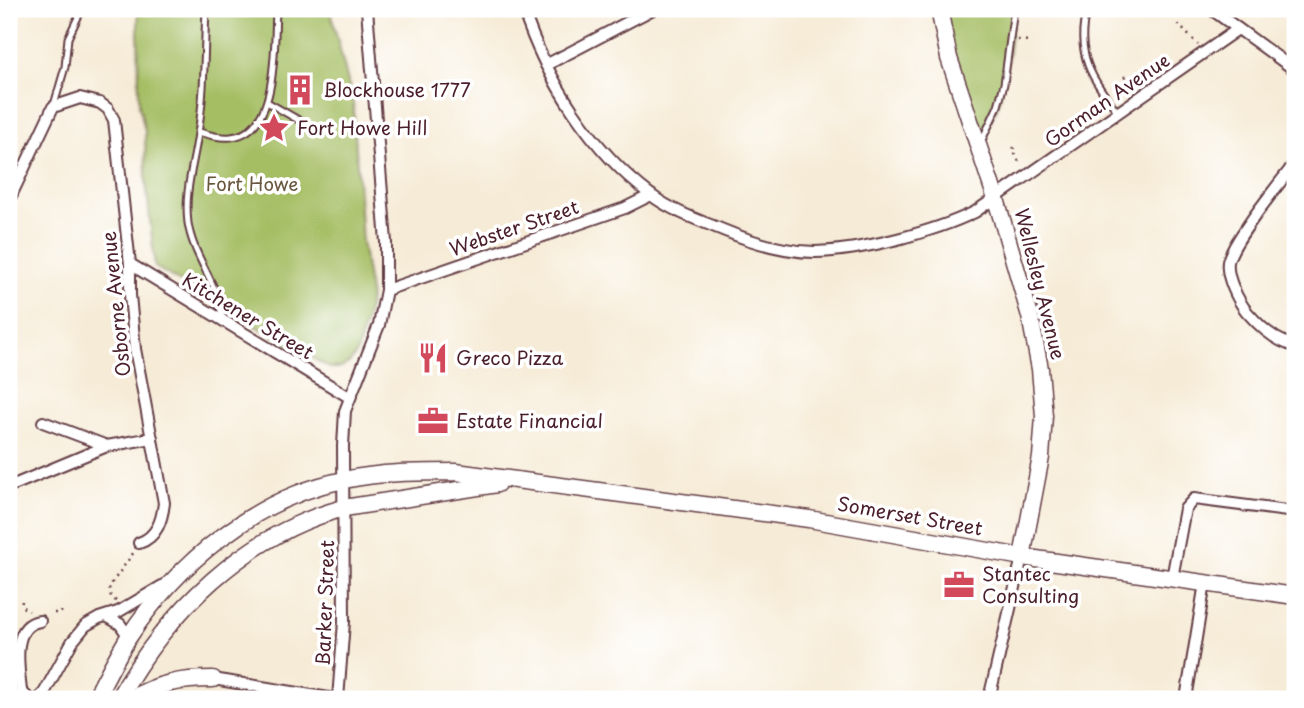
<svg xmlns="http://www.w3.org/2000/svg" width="1304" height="708" font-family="'Playpen Sans',sans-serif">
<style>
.green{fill:#a5be64;stroke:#786e48;stroke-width:2}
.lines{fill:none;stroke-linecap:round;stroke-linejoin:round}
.lane-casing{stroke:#643e45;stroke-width:9}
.street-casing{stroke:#643e45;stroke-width:14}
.secondary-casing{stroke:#643e45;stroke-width:19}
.path{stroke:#643e45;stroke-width:2.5;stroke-dasharray:2 5;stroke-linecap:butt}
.lane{stroke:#fff;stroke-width:5}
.street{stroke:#fff;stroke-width:10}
.secondary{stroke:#fff;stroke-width:16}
.labels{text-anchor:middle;stroke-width:7;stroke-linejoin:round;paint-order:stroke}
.poi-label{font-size:19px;fill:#4a1f2b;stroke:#fff;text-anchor:start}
.street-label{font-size:19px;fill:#4a1f2b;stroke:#fff}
.park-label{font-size:19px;fill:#6a573f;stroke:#fff}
</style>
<rect width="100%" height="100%" fill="#fff"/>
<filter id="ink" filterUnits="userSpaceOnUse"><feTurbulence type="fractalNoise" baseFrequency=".0143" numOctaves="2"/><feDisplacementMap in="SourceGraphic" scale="14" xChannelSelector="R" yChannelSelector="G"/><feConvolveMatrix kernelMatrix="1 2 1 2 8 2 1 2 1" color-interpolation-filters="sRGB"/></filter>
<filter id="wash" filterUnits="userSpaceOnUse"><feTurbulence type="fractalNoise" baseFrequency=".00686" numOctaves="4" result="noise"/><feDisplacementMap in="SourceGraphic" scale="28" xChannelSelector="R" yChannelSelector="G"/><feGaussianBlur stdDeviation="1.57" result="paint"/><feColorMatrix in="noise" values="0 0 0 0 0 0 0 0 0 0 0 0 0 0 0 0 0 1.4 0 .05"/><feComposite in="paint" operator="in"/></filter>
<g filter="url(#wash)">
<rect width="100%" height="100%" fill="#f6ebd6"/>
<g class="green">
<polygon points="138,9 330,9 353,102 362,241 370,293 369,307 357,353 350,362 341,368 330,368 228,311 155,267 146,182 145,131 139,105"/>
<polygon points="939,9 1014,9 1007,65 998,106 978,147"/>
</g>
</g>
<g filter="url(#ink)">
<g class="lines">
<g class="lane-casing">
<g id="lane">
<path d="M206 9C204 50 205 92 198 133 194 164 184 191 188 223 193 258 220 285 222 319"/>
<path d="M1087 9C1074 52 1092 81 1119 113"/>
<polyline points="267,102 302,122"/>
<polyline points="54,105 65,67 68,38 82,9"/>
<path d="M199 132C209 135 219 138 231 137 279 133 274 44 276 9"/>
<polyline points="982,140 998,106 1004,84 1014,9"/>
</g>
</g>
<g class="street-casing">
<g id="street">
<path d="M523 9C546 79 591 150 651 195 672 211 698 220 723 230 752 242 783 252 815 252 861 251 934 232 975 212L1238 29"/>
<polyline points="1211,9 1295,70"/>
<polyline points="546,65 653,9"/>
<path d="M1295 163C1280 183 1232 241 1228 262 1226 277 1238 301 1247 312 1260 327 1276 342 1295 346"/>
<path d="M9 200 53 107 80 98 100 103 108 109 114 120 130 264V295L135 349 164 503C162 520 157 537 139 543"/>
<polyline points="130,264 349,397"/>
<polyline points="386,290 625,208 651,195"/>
<polyline points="43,422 107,446"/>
<polyline points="9,485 16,484 107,446 152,438"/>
<polyline points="1172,578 1185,509 1194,499 1295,512"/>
<polyline points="108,617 120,624 129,637"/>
<polyline points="213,679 335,699"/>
<path d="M29 699 21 691C19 669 10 625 40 621"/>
<polyline points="38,699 44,693 72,642 85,626 99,618 118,612 162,586"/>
<polyline points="338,699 344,622 343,446 345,411 379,325 386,290 386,242 367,9"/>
<polyline points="989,699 1022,557"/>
<polyline points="1186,699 1205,583"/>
</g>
</g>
<g class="secondary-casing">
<g id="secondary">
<polyline points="939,9 949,58 996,199 1030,316 1040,369 1044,416 1041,457 1022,557"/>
<path d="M95 699C105 679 116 658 128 638 176 564 256 497 344 480 381 472 419 472 456 472L809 519 1022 557 1295 596"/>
<path d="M118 699C167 612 245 534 344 508L497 484"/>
<path d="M131 699C158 683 182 679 213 679"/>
</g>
</g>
<g class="path">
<polyline points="1178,24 1198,45"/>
<polyline points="1018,40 1029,41"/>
<polyline points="1124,76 1132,87"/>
<polyline points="1088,105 1094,113"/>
<polyline points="1014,147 1013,150 1021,166"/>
<polyline points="22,601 21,606 29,611"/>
<polyline points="116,601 111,597 109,587 134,552"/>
<polyline points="9,603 12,614"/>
<polyline points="54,613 61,613 62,607"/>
<polyline points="9,622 10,621"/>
</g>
<use href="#lane" class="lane"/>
<use href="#street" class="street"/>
<use href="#secondary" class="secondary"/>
</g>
</g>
<defs>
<g id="building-bare" transform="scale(2.415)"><path d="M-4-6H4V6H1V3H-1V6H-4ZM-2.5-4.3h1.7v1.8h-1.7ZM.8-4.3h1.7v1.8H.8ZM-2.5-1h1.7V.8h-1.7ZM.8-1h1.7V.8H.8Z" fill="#d1495b" stroke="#fff" stroke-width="2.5" paint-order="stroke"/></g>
<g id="sight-bare" transform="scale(2.415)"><path d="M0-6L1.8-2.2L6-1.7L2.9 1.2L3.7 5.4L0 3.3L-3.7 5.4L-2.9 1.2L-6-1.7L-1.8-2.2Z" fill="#d1495b" stroke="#fff" stroke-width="2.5" paint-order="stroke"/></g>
<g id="restaurant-bare" transform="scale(2.415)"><path d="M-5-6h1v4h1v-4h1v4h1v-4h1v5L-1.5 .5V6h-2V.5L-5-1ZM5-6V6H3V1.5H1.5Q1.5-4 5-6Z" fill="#d1495b" stroke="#fff" stroke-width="2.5" paint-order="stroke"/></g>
<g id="office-bare" transform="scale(2.415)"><path d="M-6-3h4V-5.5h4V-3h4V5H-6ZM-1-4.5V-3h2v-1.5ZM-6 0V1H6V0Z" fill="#d1495b" stroke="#fff" stroke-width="2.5" paint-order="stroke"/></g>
</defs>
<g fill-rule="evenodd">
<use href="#building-bare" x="300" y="90"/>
<use href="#sight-bare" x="274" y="128"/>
<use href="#restaurant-bare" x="433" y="358"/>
<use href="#office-bare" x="433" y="421"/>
<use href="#office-bare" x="959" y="585"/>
</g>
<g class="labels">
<g class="poi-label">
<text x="323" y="97">Blockhouse 1777</text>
<text x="297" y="135">Fort Howe Hill</text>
<text x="456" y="365">Greco Pizza</text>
<text x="456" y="428">Estate Financial</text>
<text x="982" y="581">Stantec<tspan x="982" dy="22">Consulting</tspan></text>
</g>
<g class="street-label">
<text transform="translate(1107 100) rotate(-35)" y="7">Gorman Avenue</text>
<text transform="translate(514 228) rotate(-19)" y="7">Webster Street</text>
<text transform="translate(1040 284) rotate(76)" y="7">Wellesley Avenue</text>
<text transform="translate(116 304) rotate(-96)" y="7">Osborne Avenue</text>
<text transform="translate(248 316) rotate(31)" y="7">Kitchener Street</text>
<text transform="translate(910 516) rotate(10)" y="7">Somerset Street</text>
<text transform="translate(325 603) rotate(-88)" y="7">Barker Street</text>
</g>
<g class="park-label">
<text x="252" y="191">Fort Howe</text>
</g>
</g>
<rect width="1304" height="708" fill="none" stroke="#fff" stroke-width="35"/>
</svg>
